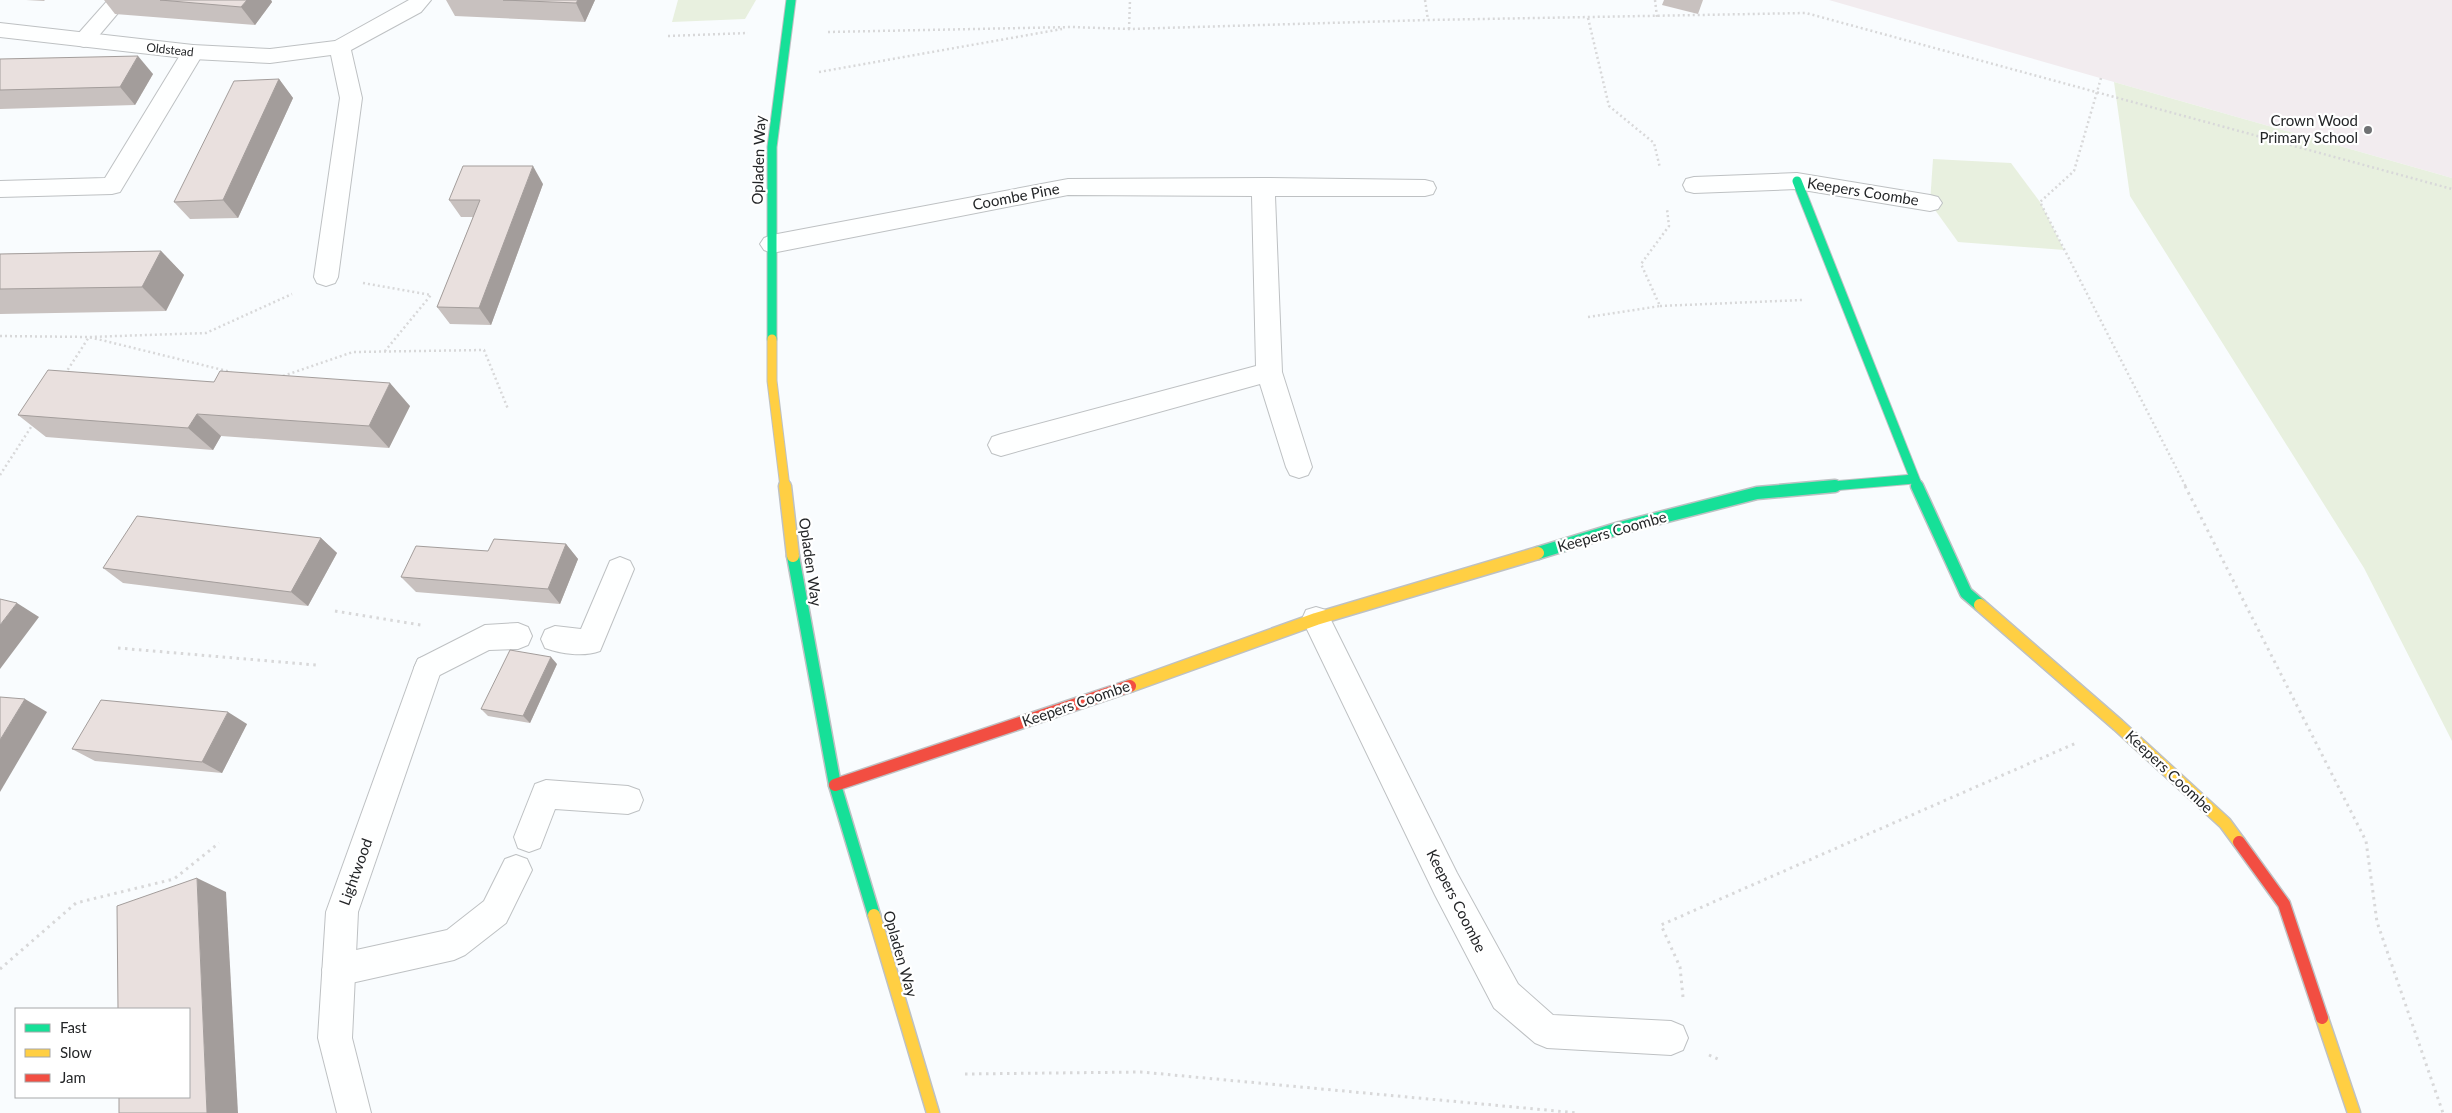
<svg xmlns="http://www.w3.org/2000/svg" width="2452" height="1113" font-family="Lato,sans-serif">
<style>
.education{fill:#f2ecef}
.green{fill:#e8f0df}
.lines{fill:none;stroke-linecap:round;stroke-linejoin:round}
.lane-casing{stroke:#bec1c3;stroke-width:2}
.street-casing{stroke:#bec1c3;stroke-width:2}
.fast-far1-casing{stroke:#bec1c3;stroke-width:11}
.fast-casing{stroke:#bec1c3;stroke-width:15}
.slow-far1-casing{stroke:#bec1c3;stroke-width:11}
.slow-casing{stroke:#bec1c3;stroke-width:15}
.jam-casing{stroke:#bec1c3;stroke-width:15}
.path-far1{stroke:#d8d8d9;stroke-width:2.5;stroke-dasharray:2 3;stroke-linecap:butt}
.path{stroke:#d8d8d9;stroke-width:3;stroke-dasharray:2.5 4.5;stroke-linecap:butt}
.lane{fill:#feffff;fill-rule:evenodd}
.street{fill:#feffff;fill-rule:evenodd}
.fast-far1{stroke:#16e098;stroke-width:9}
.fast{stroke:#16e098;stroke-width:12}
.slow-far1{stroke:#ffcf43;stroke-width:9}
.slow{stroke:#ffcf43;stroke-width:12}
.jam{stroke:#f24e42;stroke-width:12}
.wall{fill:#c8c1bf}
.shaded-wall{fill:#a39d9b}
.building{fill:#e9e0de;stroke:#a39d9b}
.poi-dot{fill:#6f7173;stroke:#fff;stroke-width:2}
.labels{text-anchor:middle;stroke-width:4.5;stroke-linejoin:round;paint-order:stroke}
.far-street-label{font-size:12px;fill:#242628;stroke:#fff}
.poi-label{font-size:15px;fill:#242628;stroke:#fff;text-anchor:end}
.street-label{font-size:15px;fill:#242628;stroke:#fff}
</style>
<rect width="100%" height="100%" fill="#f9fcfe"/>
<polygon class="education" points="1829,0 2452,0 2452,178 2114,82"/>
<g class="green">
<polygon points="678,0 756,0 745,19 672,22"/>
<polygon points="2114,82 2452,178 2452,741 2364,568 2130,196"/>
<polygon points="1933,159 2011,163 2040,202 2064,250 1958,242 1930,203"/>
</g>
<g class="lines">
<g class="lane-casing">
<g id="lane">
<polygon points="108,0 129,0 91,45 84,47 77,45 73,40 77,35"/>
<polygon points="193,45 201,47 204,52 120,192 112,194 0,197 0,181 105,178 185,47"/>
<path d="M620 557 630 561 634 569 600 651C584 657 561 654 545 648L541 639 545 630 555 626 581 629 610 561Z"/>
<polygon points="518,623 528,627 532,636 528,645 518,649 489,650 428,681 418,677 414,668 418,659 485,625"/>
<polygon points="546,780 628,786 639,790 643,800 639,810 628,814 555,809 540,848 529,852 518,848 514,837 535,784"/>
<polygon points="516,855 527,859 532,870 506,923 465,955 454,960 338,986 326,982 322,970 326,958 338,954 447,930 484,901 505,859"/>
</g>
</g>
<g class="street-casing">
<g id="street">
<polygon points="409,0 431,0 421,12 351,50 362,98 338,277 335,283 326,286 317,283 314,277 340,98 331,55 270,63 193,59 0,37 0,23 193,45 270,49 335,41"/>
<polygon points="1797,173 1930,195 1938,197 1942,203 1938,209 1930,211 1797,189 1694,193 1686,191 1683,185 1686,179 1694,177"/>
<polygon points="1263,178 1425,180 1433,182 1436,188 1433,194 1425,196 1275,196 1282,372 1312,467 1308,475 1299,478 1290,475 1286,467 1260,384 1001,456 992,453 988,445 992,437 1001,434 1256,366 1252,196 1068,195 772,253 764,250 760,244 764,238 772,235 1068,179"/>
<polygon points="1316,607 1326,610 1457,873 1518,984 1553,1015 1671,1021 1683,1026 1688,1038 1683,1050 1671,1055 1547,1048 1535,1043 1494,1008 1435,895 1302,619 1306,610"/>
<polygon points="428,655 438,659 442,668 358,912 352,1038 371,1113 337,1113 318,1038 326,912 414,668 418,659"/>
</g>
</g>
<g class="fast-far1-casing">
<g id="fast-far1">
<polyline points="1797,181 1918,487"/>
<polyline points="772,339 772,147 791,0"/>
<polyline points="1821,487 1914,479"/>
</g>
</g>
<g class="fast-casing">
<g id="fast">
<polyline points="1917,486 1966,593 1980,605"/>
<polyline points="1538,553 1620,528 1757,493 1835,486"/>
<polyline points="793,556 835,785 874,915"/>
</g>
</g>
<g class="slow-far1-casing">
<polyline id="slow-far1" points="772,339 772,381 785,487"/>
</g>
<g class="slow-casing">
<g id="slow">
<polyline points="785,486 793,556"/>
<polyline points="1980,605 2118,725 2225,823 2239,842"/>
<polyline points="1130,686 1316,619 1538,553"/>
<polyline points="874,915 933,1113"/>
<polyline points="2322,1018 2354,1113"/>
</g>
</g>
<g class="jam-casing">
<g id="jam">
<polyline points="835,785 1130,686"/>
<polyline points="2239,842 2284,904 2322,1018"/>
</g>
</g>
<g class="path-far1">
<polyline points="1425,0 1428,20"/>
<polyline points="1655,0 1657,17"/>
<polyline points="1588,18 1609,106 1654,143 1660,168"/>
<polyline points="1129,29 1130,0"/>
<polyline points="828,32 1072,27 1129,29 1428,20 1806,13 2452,189"/>
<polyline points="668,36 748,33"/>
<polyline points="819,72 1062,29"/>
<polyline points="2101,78 2074,171 2040,202 2186,487"/>
<polyline points="363,283 431,295 385,351"/>
<polyline points="1660,306 1802,300"/>
<polyline points="1588,317 1660,306 1641,264 1669,226 1667,209"/>
<polyline points="0,336 89,337 231,372"/>
<polyline points="65,374 89,337 206,333 292,294"/>
<polyline points="283,376 353,352 484,350 508,409"/>
<polyline points="0,475 33,424"/>
</g>
<g class="path">
<polyline points="2185,486 2366,841 2377,922 2443,1113"/>
<polyline points="335,611 421,625"/>
<polyline points="118,648 316,665"/>
<polyline points="0,969 76,903 174,879 219,843"/>
<polyline points="1683,997 1680,967 1661,925 2076,743"/>
<polyline points="1709,1055 1720,1060"/>
<polyline points="965,1074 1141,1072 1578,1113"/>
</g>
<use href="#lane" class="lane"/>
<use href="#street" class="street"/>
<use href="#fast-far1" class="fast-far1"/>
<use href="#fast" class="fast"/>
<use href="#slow-far1" class="slow-far1"/>
<use href="#slow" class="slow"/>
<use href="#jam" class="jam"/>
</g>
<g class="wall">
<polygon points="26,0 45,0 44,1"/>
<polygon points="104,0 271,0 272,2 255,25 115,14"/>
<polygon points="446,0 595,0 585,22 455,16"/>
<polygon points="1664,0 1703,0 1698,14 1662,5"/>
<polygon points="0,59 153,74 135,105 0,109"/>
<polygon points="279,79 293,98 238,218 190,219 174,202"/>
<polygon points="543,184 491,325 450,324 437,307 473,217 461,217 449,200"/>
<polygon points="161,251 184,275 166,311 0,314 0,254"/>
<polygon points="410,406 389,448 221,436 213,450 46,437 18,415"/>
<polygon points="321,538 337,553 308,606 123,583 103,568"/>
<polygon points="566,544 578,559 560,604 416,592 401,577 488,551"/>
<polygon points="557,664 530,723 488,716 481,709"/>
<polygon points="247,724 222,773 95,761 72,749"/>
</g>
<g class="shaded-wall">
<polygon points="247,0 271,0 272,2 255,25 241,7"/>
<polygon points="578,0 595,0 585,22 576,3"/>
<polygon points="138,56 153,74 135,105 120,87"/>
<polygon points="279,79 293,98 238,218 223,200"/>
<polygon points="533,166 543,184 491,325 479,308"/>
<polygon points="161,251 184,275 166,311 142,287"/>
<polygon points="390,383 410,406 389,448 369,426"/>
<polygon points="197,414 221,436 213,450 188,428"/>
<polygon points="321,538 337,553 308,606 291,592"/>
<polygon points="566,544 578,559 560,604 548,589"/>
<polygon points="17,603 39,617 0,669 0,625"/>
<polygon points="551,657 557,664 530,723 523,716"/>
<polygon points="25,699 47,712 0,792 0,740"/>
<polygon points="228,712 247,724 222,773 202,762"/>
<polygon points="197,878 226,892 238,1113 207,1113"/>
</g>
<g class="building">
<polygon points="160,0 247,0 241,7"/>
<polygon points="503,0 578,0 576,3"/>
<polygon points="138,56 120,87 0,90 0,59"/>
<polygon points="279,79 223,200 174,202 234,81"/>
<polygon points="463,166 533,166 479,308 437,307 480,200 449,200"/>
<polygon points="161,251 142,287 0,289 0,254"/>
<polygon points="48,370 214,382 220,371 390,383 369,426 197,414 188,428 18,415"/>
<polygon points="137,516 321,538 291,592 103,568"/>
<polygon points="494,539 566,544 548,589 401,577 416,546 488,551"/>
<polygon points="0,599 17,603 0,625"/>
<polygon points="510,650 551,657 523,716 481,709"/>
<polygon points="0,697 25,699 0,740"/>
<polygon points="101,700 228,712 202,762 72,749"/>
<polygon points="197,878 207,1113 119,1113 119,1097 189,1097 189,1009 118,1009 117,906"/>
</g>
<circle class="poi-dot" cx="2368" cy="130" r="5"/>
<g class="labels">
<g class="far-street-label">
<text transform="translate(170 50) rotate(6)" y="4">Oldstead</text>
</g>
<g class="poi-label">
<text x="2358" y="126">Crown Wood<tspan x="2358" dy="17">Primary School</tspan></text>
</g>
<g class="street-label">
<text transform="translate(759 160) rotate(-88)" y="5">Opladen Way</text>
<text transform="translate(1863 192) rotate(9)" y="5">Keepers Coombe</text>
<text transform="translate(1016 197) rotate(-11)" y="5">Coombe Pine</text>
<text transform="translate(1612 532) rotate(-16)" y="5">Keepers Coombe</text>
<text transform="translate(810 562) rotate(82)" y="5">Opladen Way</text>
<text transform="translate(1076 704) rotate(-19)" y="5">Keepers Coombe</text>
<text transform="translate(2169 772) rotate(43)" y="5">Keepers Coombe</text>
<text transform="translate(356 872) rotate(-70)" y="5">Lightwood</text>
<text transform="translate(1456 901) rotate(63)" y="5">Keepers Coombe</text>
<text transform="translate(900 954) rotate(74)" y="5">Opladen Way</text>
</g>
</g>
<rect x="15" y="1008" width="175" height="90" fill="#ffffff" stroke="#a7a8a9"/>
<rect x="25" y="1024" width="25" height="8" fill="#16e098" stroke="#a7a8a9"/>
<text x="60" y="1033" font-size="15" fill="#242628">Fast</text>
<rect x="25" y="1049" width="25" height="8" fill="#ffcf43" stroke="#a7a8a9"/>
<text x="60" y="1058" font-size="15" fill="#242628">Slow</text>
<rect x="25" y="1074" width="25" height="8" fill="#f24e42" stroke="#a7a8a9"/>
<text x="60" y="1083" font-size="15" fill="#242628">Jam</text>
</svg>
